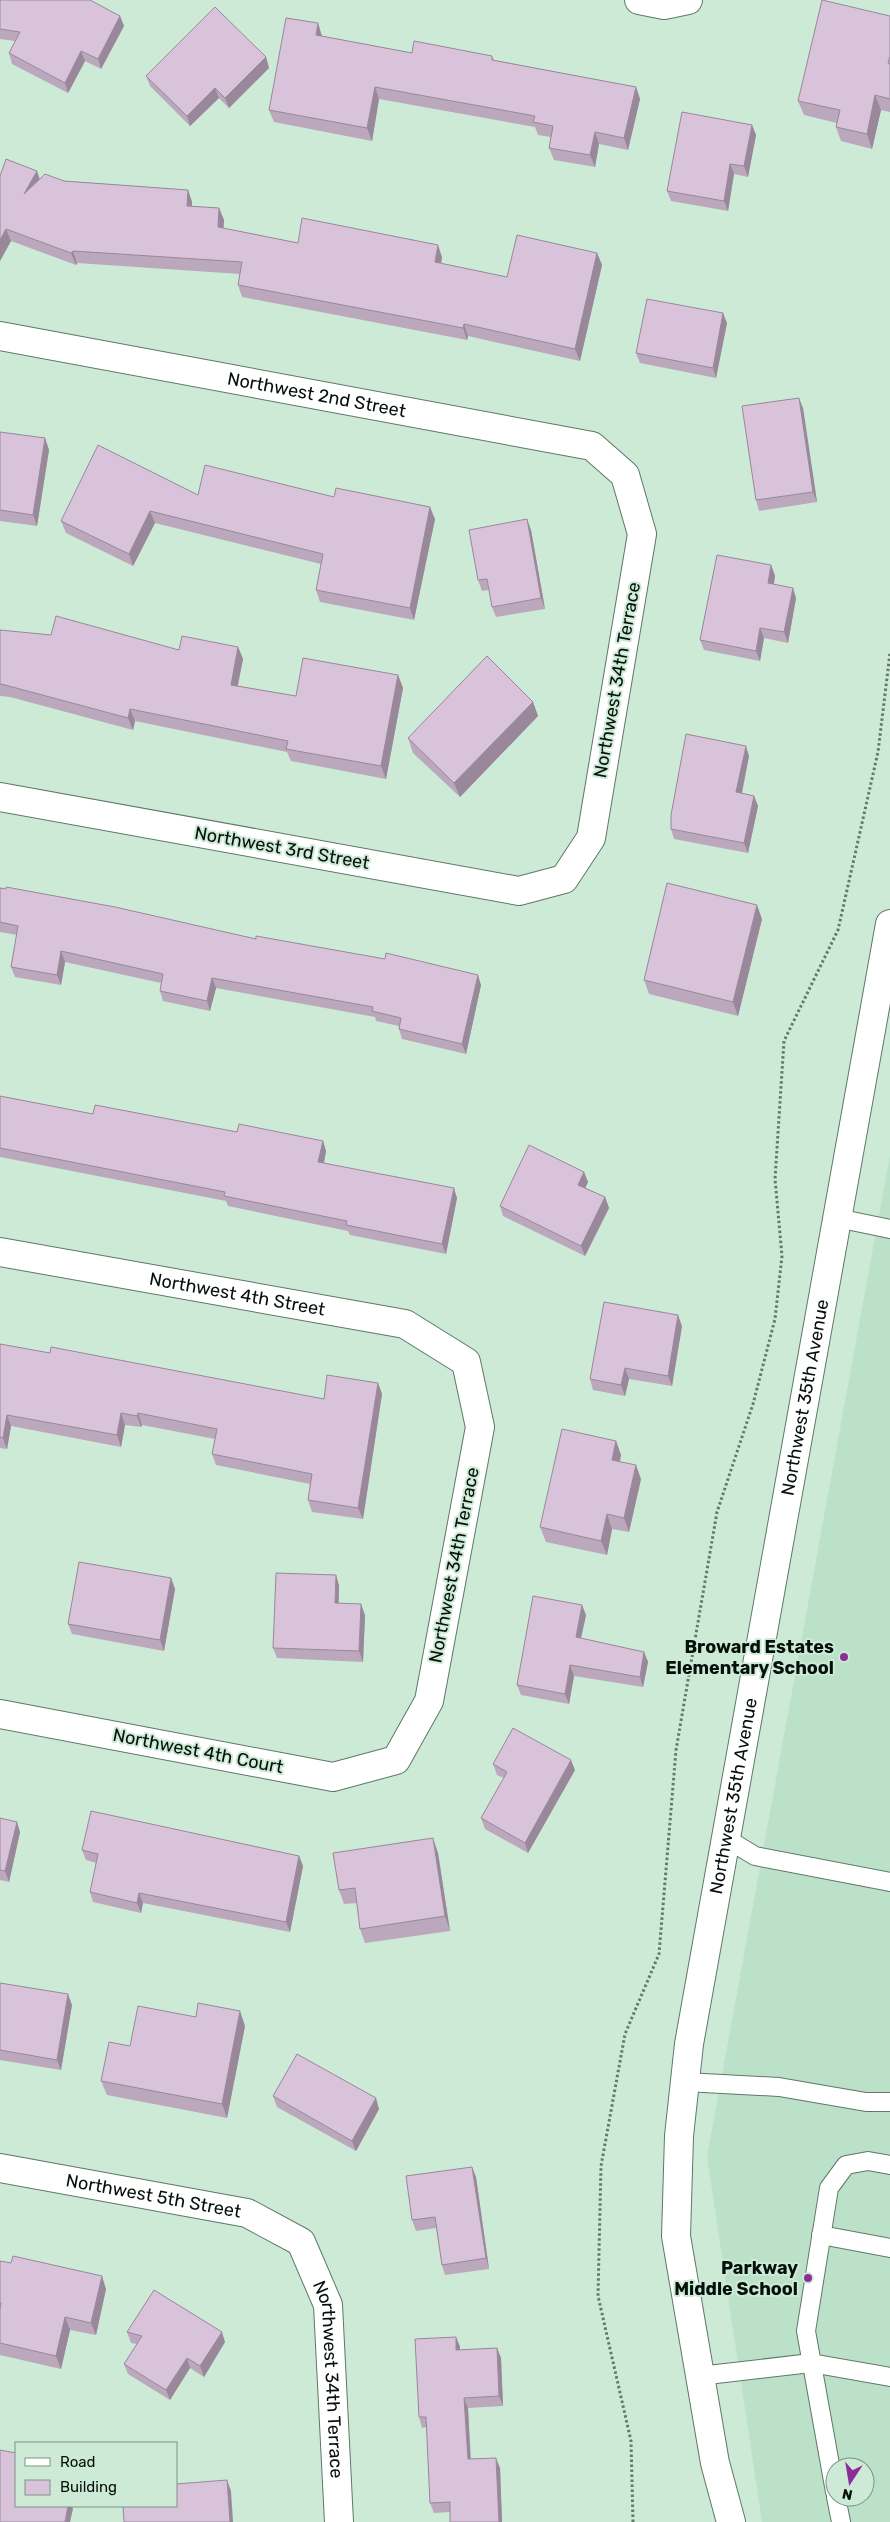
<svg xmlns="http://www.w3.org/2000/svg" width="890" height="2522" font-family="Rubik,sans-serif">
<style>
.built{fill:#bce1c9;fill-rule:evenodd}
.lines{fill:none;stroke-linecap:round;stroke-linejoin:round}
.lane-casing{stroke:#5e7868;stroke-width:20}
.street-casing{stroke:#5e7868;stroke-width:30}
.path{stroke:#65786c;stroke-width:3;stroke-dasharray:2.5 2.5;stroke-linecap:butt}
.lane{stroke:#fff;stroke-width:18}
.street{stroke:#fff;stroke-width:28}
.wall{fill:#bba8bc}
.shaded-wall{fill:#988899}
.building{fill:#d9c3db;stroke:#988899}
.poi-dot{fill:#8d2e98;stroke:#cdead7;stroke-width:2}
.labels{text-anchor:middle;stroke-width:4;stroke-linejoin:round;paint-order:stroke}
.street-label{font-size:18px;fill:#06100a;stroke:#cdead7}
.poi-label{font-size:18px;font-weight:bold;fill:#06100a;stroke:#cdead7;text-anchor:end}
</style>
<rect width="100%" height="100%" fill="#cdead7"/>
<path class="built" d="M890 1155V2522H762L707 2157ZM835 2467H865V2497H835Z"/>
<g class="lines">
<g class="lane-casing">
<g id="lane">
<polyline points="837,1218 890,1229"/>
<polyline points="727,1839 755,1856 890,1882"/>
<polyline points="685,2082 779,2087 866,2102 890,2102"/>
<polyline points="821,2235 890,2248"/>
<polyline points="699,2376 811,2363 890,2377"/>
<polyline points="835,2492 806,2331 829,2188 846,2165 868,2161 890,2165"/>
<polyline points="836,2497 841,2522"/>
</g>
</g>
<g class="street-casing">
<g id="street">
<polyline points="639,0 664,5 688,0"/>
<path id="s1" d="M0 336 592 446 625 475 642 534 591 838 564 879 519 891 0 797"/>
<path id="s2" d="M0 1252 405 1324 466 1362 480 1427 429 1701 396 1760 333 1777 0 1714"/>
<path id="s3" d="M0 2168 247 2213 301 2242 328 2305 339 2522"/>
<path id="s4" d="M731 2522 715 2463 676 2236 679 2136 689 2044 890 924"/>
</g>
</g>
<polyline class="path" points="633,2522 631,2441 598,2296 601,2166 625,2034 659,1954 676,1750 717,1512 753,1404 775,1319 782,1256 775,1179 784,1041 838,930 878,752 890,653"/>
<use href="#lane" class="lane"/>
<use href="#street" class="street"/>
</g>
<g class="wall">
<polygon points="0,0 120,16 124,26 101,69 85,61 68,93 12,64 9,53 15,41 0,39"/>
<polygon points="890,16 890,112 881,110 872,149 841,141 836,127 837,123 804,115 798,101"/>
<polygon points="322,36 412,53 492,56 494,60 636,87 640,99 628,150 599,144 595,167 554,160 549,148 551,137 538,135 535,127 379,99 372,141 274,122 269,110"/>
<polygon points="266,57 269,68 229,108 219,98 190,126 150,86 146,76"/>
<polygon points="752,125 756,135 748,177 734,174 728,211 671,201 667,191"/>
<polygon points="6,159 40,179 188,190 192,202 192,206 219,208 224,220 223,228 298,243 442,257 441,264 507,277 597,253 602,265 580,361 468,336 467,340 242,297 238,285 240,274 77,263 76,265 11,241 0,261"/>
<polygon points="727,323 716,378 640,363 636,353"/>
<polygon points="803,408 817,502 759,511 756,500"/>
<polygon points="0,432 45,438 49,450 37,526 0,521"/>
<polygon points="198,495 334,497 435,519 414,620 320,602 316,590 321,564 155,523 133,566 66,533 61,521"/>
<polygon points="531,530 545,609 496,617 492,607 489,590 482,591 478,580"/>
<polygon points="771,565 775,576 774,584 796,598 788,643 764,638 760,661 704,650 700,640"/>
<polygon points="0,630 179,650 238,647 243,659 238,686 296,696 398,675 403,688 386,779 291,761 287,752 135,721 133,730 10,697 0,696"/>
<polygon points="533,702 538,716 460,797 413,753 408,738"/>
<polygon points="749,756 742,793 754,796 758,806 748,853 674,839 671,829"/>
<polygon points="0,888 256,939 481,985 466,1054 402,1039 399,1029 399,1026 376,1021 375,1017 216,988 210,1011 163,1001 160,991 161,983 65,962 61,985 15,977 11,967 17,935 0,932"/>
<polygon points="762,919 738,1016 649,994 644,980"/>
<polygon points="0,1096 93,1114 237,1132 323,1141 326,1151 324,1163 457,1198 446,1254 350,1235 348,1231 228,1206 226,1201 0,1157"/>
<polygon points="584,1172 588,1182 585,1188 605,1197 609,1208 585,1256 503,1216 500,1206"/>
<polygon points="682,1326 672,1386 629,1379 625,1396 593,1390 590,1379"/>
<polygon points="0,1344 50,1353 324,1399 378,1383 382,1394 363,1519 312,1512 308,1500 310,1484 216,1465 212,1454 215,1439 142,1425 141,1427 125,1425 121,1447 11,1426 7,1449 0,1448"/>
<polygon points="616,1441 621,1455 620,1461 641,1479 629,1532 612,1529 607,1555 546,1542 540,1527"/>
<polygon points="336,1575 339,1586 339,1604 365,1615 363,1662 277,1658 273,1648"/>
<polygon points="171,1578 175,1589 164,1651 72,1634 68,1624"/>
<polygon points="586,1615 581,1638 644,1652 648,1662 643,1687 574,1676 569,1704 521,1695 517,1685"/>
<polygon points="493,1764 575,1770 528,1853 485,1829 481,1818 504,1778 497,1775"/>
<polygon points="0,1818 20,1832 9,1882 0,1880"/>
<polygon points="82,1850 299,1856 303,1866 290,1932 143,1903 141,1913 93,1902 90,1892 96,1863 86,1860"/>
<polygon points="438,1853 450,1931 365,1943 360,1929 357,1903 344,1904 339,1890"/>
<polygon points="0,1983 72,2005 61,2070 0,2060"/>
<polygon points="196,2017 245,2026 227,2118 107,2095 101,2081 130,2046"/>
<polygon points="273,2096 379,2109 356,2151 277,2107"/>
<polygon points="476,2177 489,2269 445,2275 442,2265 436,2228 416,2231 412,2220"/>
<polygon points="0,2261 106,2289 96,2335 70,2330 61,2369 0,2355"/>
<polygon points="127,2332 225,2342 204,2377 190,2368 170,2400 128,2374 124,2364 137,2344 131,2343"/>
<polygon points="456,2337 460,2347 460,2350 497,2348 501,2358 503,2406 468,2408 471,2459 500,2468 502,2522 450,2522 450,2512 434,2513 430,2503 427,2427 422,2428 419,2417"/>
</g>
<g class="shaded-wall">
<polygon points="120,16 124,26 101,69 98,59"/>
<polygon points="318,23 322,36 320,47 316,35"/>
<polygon points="81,51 85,61 68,93 65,83"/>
<polygon points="266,57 269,68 229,108 225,98"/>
<polygon points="375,87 379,99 372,141 367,128"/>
<polygon points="636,87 640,99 628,150 624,138"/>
<polygon points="215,88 219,98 190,126 187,116"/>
<polygon points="875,95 881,110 872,149 867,134"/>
<polygon points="752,125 756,135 748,177 744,166"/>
<polygon points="595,132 599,144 595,167 590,155"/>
<polygon points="730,164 734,174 728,211 724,201"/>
<polygon points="37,171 41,183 24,194"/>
<polygon points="188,190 192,202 191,218 187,206"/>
<polygon points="219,208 224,220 223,239 218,227"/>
<polygon points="6,229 11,241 0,261 0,240"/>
<polygon points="438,245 442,257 439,274 435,262"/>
<polygon points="73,251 77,263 76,265 71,253"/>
<polygon points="597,253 602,265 580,361 575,349"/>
<polygon points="723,313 727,323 716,378 713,368"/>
<polygon points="464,324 468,336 467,340 463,328"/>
<polygon points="799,398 803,408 817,502 813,492"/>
<polygon points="45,438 49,450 37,526 33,515"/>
<polygon points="430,507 435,519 414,620 410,608"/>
<polygon points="150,511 155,523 133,566 129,554"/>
<polygon points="527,519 531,530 545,609 541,598"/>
<polygon points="771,565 775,576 772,593 768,583"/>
<polygon points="793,588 796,598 788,643 784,632"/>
<polygon points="760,628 764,638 760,661 756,651"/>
<polygon points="238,647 243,659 235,698 231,685"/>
<polygon points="398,675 403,688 386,779 381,766"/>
<polygon points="533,702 538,716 460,797 454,783"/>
<polygon points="130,709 135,721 133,730 128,718"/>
<polygon points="746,746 749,756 740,802 736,792"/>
<polygon points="754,796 758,806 748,853 744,843"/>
<polygon points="757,905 762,919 738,1016 733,1002"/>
<polygon points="61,951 65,962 61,985 57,975"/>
<polygon points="478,975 481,985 466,1054 462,1044"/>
<polygon points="212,978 216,988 210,1011 207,1001"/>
<polygon points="323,1141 326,1151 322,1172 318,1162"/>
<polygon points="584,1172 588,1182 582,1195 578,1185"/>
<polygon points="454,1188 457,1198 446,1254 442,1244"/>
<polygon points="605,1197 609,1208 585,1256 581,1246"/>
<polygon points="678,1315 682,1326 672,1386 668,1376"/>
<polygon points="625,1368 629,1379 625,1396 621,1385"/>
<polygon points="378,1383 382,1394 363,1519 358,1508"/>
<polygon points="121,1413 125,1425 121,1447 117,1435"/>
<polygon points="138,1413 142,1425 141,1427 137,1416"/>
<polygon points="7,1415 11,1426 7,1449 3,1438"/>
<polygon points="616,1441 621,1455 617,1474 612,1460"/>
<polygon points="636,1465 641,1479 629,1532 624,1518"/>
<polygon points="607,1514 612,1529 607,1555 601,1541"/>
<polygon points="336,1575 339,1586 338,1614 335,1603"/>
<polygon points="171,1578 175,1589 164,1651 160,1640"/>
<polygon points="361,1604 365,1615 363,1662 359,1651"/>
<polygon points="582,1605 586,1615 579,1647 576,1637"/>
<polygon points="644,1652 648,1662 643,1687 640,1677"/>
<polygon points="570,1665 574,1676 569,1704 565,1694"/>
<polygon points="571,1760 575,1770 528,1853 525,1843"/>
<polygon points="17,1822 20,1832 9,1882 5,1871"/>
<polygon points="433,1838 438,1853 450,1931 445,1916"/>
<polygon points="299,1856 303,1866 290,1932 286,1922"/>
<polygon points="139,1893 143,1903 141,1913 137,1903"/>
<polygon points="68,1994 72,2005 61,2070 57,2060"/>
<polygon points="240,2011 245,2026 227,2118 222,2104"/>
<polygon points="376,2098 379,2109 356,2151 352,2141"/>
<polygon points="472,2167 476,2177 489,2269 486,2258"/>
<polygon points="102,2276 106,2289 96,2335 91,2323"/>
<polygon points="65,2317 70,2330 61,2369 56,2356"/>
<polygon points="222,2332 225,2342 204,2377 200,2366"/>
<polygon points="456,2337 460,2347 460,2360 456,2350"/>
<polygon points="497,2348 501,2358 503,2406 499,2396"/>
<polygon points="187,2358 190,2368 170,2400 166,2390"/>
<polygon points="464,2398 468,2408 471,2470 468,2459"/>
<polygon points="496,2458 500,2468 502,2522 499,2522"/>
<polygon points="227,2480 231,2491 233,2522 230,2522"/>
<polygon points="68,2506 72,2506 73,2509 70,2522 65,2522"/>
</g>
<g class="building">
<polygon points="0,0 90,0 120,16 98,59 81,51 65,83 9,53 20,32 0,29"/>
<polygon points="822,0 890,16 890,56 888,63 890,64 890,99 875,95 867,134 836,127 840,110 798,101"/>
<polygon points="215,7 266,57 225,98 215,88 187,116 146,76"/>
<polygon points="286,18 318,23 316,35 412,53 414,41 492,56 492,60 636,87 624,138 595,132 590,155 549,148 553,126 533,122 535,116 375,87 367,128 269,110"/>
<polygon points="682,112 752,125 744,166 730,164 724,201 667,191"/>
<polygon points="6,159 37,171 24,194 45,174 64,181 188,190 187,206 219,208 218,227 298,243 302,218 438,245 435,262 507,277 517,235 597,253 575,349 464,324 463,328 238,285 242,262 73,251 71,253 6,229 0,240 0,176"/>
<polygon points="647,299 723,313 713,368 636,353"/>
<polygon points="799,398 813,492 756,500 742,406"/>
<polygon points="0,432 45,438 33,515 0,510"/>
<polygon points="98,445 198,495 205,465 334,497 336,488 430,507 410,608 316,590 323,554 150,511 129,554 61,521"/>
<polygon points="527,519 541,598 492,607 487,579 478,580 469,530"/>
<polygon points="717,555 771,565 768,583 793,588 784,632 760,628 756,651 700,640"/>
<polygon points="56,616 179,650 182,636 238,647 231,685 296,696 303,658 398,675 381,766 286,749 288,741 130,709 128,718 5,685 0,684 0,630 51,635"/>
<polygon points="487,656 533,702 454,783 408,738"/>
<polygon points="686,734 746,746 736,792 754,796 744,843 671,829 671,815"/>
<polygon points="667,883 757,905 733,1002 644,980"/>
<polygon points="6,887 115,907 256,939 256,936 385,959 386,953 478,975 462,1044 399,1029 401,1018 372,1011 373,1007 212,978 207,1001 160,991 163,974 61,951 57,975 11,967 18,926 0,922 0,888 6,889"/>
<polygon points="0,1096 93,1114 95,1105 237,1132 239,1124 323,1141 318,1162 454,1188 442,1244 346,1225 347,1221 224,1196 225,1192 0,1148"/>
<polygon points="529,1145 584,1172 578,1185 605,1197 581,1246 500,1206"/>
<polygon points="604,1302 678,1315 668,1376 625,1368 621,1385 590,1379"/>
<polygon points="0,1344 50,1353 51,1347 324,1399 327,1375 378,1383 358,1508 308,1500 312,1474 212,1454 217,1429 138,1413 137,1416 121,1413 117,1435 7,1415 3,1438 0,1437"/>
<polygon points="562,1429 616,1441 612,1460 636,1465 624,1518 607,1514 601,1541 540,1527"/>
<polygon points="79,1562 171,1578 160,1640 68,1624"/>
<polygon points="276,1573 336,1575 335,1603 361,1604 359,1651 273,1648"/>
<polygon points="533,1596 582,1605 576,1637 644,1652 640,1677 570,1665 565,1694 517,1685"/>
<polygon points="513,1728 571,1760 525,1843 481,1818 507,1772 493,1764"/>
<polygon points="91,1811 299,1856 286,1922 139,1893 137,1903 90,1892 98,1854 82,1850"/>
<polygon points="0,1818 17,1822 5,1871 0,1870"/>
<polygon points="433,1838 445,1916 360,1929 355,1888 339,1890 333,1853"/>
<polygon points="0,1983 68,1994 57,2060 0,2050"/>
<polygon points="198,2003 240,2011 222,2104 101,2081 109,2042 130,2046 138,2006 196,2017"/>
<polygon points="297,2054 376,2098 352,2141 273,2096"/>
<polygon points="472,2167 486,2258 442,2265 435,2217 412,2220 406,2176"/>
<polygon points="13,2256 102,2276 91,2323 65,2317 56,2356 0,2343 0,2310 1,2303 0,2303 0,2261 11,2263"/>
<polygon points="154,2290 222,2332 200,2366 187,2358 166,2390 124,2364 142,2336 127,2332"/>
<polygon points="456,2337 456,2350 497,2348 499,2396 464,2398 468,2459 496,2458 499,2522 450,2522 450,2502 430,2503 426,2417 419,2417 415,2339"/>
<polygon points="0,2450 16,2453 16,2506 68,2506 65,2522 0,2522"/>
<polygon points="227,2480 230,2522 124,2522 123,2506 176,2506 176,2484"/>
</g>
<g class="poi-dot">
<circle cx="844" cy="1657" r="5"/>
<circle cx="808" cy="2278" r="5"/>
</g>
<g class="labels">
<g class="street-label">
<text dy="6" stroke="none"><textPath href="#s1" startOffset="322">Northwest 2nd Street</textPath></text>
<text transform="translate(617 680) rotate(-80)" y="6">Northwest 34th Terrace</text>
<text transform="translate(282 848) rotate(10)" y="6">Northwest 3rd Street</text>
<text dy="6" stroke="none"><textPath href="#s2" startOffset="241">Northwest 4th Street</textPath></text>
<text dy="6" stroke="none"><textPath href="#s4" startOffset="1141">Northwest 35th Avenue</textPath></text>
<text transform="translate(454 1565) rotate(-79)" y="6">Northwest 34th Terrace</text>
<text transform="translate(198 1751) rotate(11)" y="6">Northwest 4th Court</text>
<text dy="6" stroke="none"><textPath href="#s4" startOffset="736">Northwest 35th Avenue</textPath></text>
<text dy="6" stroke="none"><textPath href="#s3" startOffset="156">Northwest 5th Street</textPath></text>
<text dy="6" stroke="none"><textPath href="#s3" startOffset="455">Northwest 34th Terrace</textPath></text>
</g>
<g class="poi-label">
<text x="834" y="1653">Broward Estates<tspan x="834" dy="21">Elementary School</tspan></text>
<text x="798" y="2274">Parkway<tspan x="798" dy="21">Middle School</tspan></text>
</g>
</g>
<rect x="15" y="2442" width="162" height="65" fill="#cdead7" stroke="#7d9385"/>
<rect x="25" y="2458" width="25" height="8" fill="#ffffff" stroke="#7d9385"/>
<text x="60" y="2467" font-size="15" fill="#06100a">Road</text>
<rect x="25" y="2480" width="25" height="15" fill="#d9c3db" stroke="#7d9385"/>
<text x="60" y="2492" font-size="15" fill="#06100a">Building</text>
<g transform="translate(850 2482) rotate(192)"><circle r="24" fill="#cdead7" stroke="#7d9385"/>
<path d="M0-4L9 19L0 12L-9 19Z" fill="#8d2e98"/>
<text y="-8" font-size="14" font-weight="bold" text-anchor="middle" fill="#06100a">N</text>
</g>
</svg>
